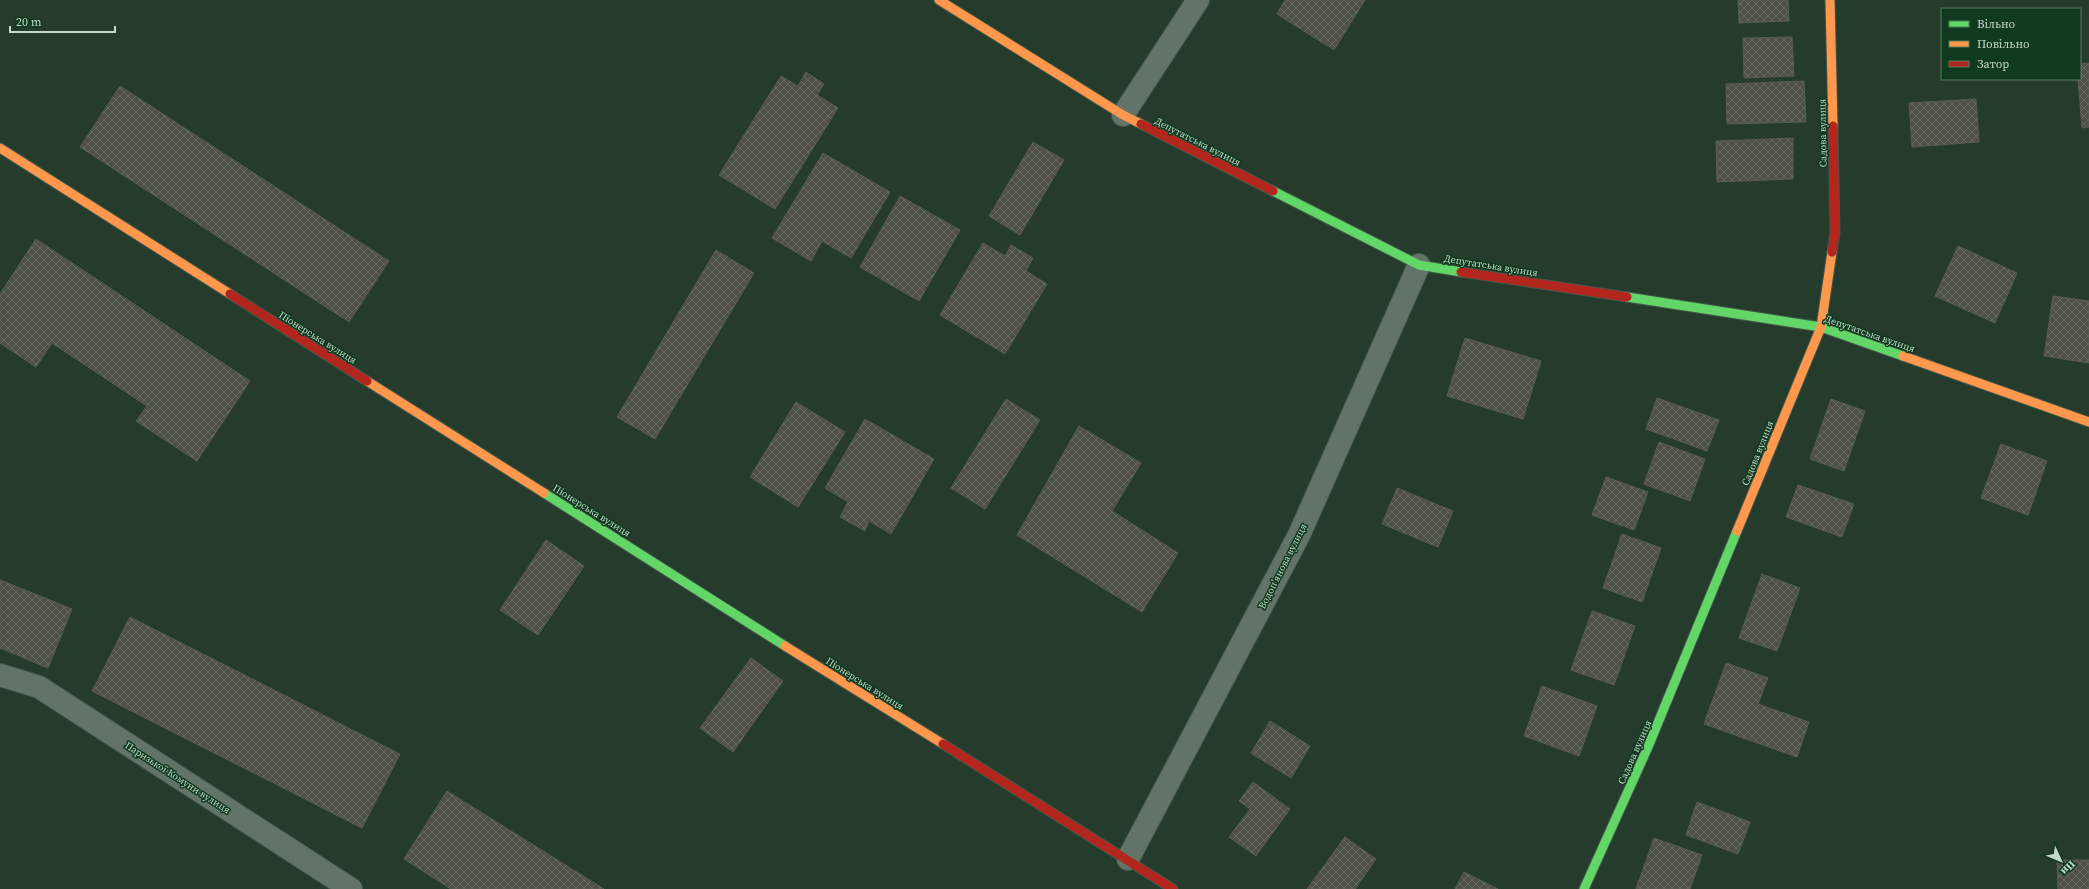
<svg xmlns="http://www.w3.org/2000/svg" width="2089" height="889" font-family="'Source Serif 4',serif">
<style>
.building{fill:url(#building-cross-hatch);stroke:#5a5c52}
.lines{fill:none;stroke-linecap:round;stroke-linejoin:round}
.street-casing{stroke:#44584b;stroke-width:24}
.fast-casing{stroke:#44584b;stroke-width:11}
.slow-casing{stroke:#44584b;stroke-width:11}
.jam-casing{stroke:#44584b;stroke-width:11}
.street{stroke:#627368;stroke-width:22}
.fast{stroke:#63d668;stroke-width:9}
.slow{stroke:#ff974d;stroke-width:9}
.jam{stroke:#b3261e;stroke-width:9}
.labels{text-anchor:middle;stroke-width:3;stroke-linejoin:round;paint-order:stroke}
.street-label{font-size:10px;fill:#c3d9c8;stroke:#103a1f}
</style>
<defs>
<pattern id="building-cross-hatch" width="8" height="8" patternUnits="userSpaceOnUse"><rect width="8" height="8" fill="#4e5047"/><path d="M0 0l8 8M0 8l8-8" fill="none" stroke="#666960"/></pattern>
</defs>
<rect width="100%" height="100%" fill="#253b2c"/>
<g class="building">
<polygon points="1285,0 1365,0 1334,50 1277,14"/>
<polygon points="1738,0 1788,0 1789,21 1739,23"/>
<polygon points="1792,37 1794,76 1744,78 1743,38"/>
<polygon points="2089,63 2089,127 2082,128 2078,79 2080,79 2080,64"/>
<polygon points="806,72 824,84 817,95 838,108 775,209 719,175 781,76 798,86"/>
<polygon points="1804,81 1806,122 1727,124 1726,84"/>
<polygon points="120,86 389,261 349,322 80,147"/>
<polygon points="1976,99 1979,142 1912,147 1909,103"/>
<polygon points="1793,138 1793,179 1717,182 1716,141"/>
<polygon points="1033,142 1064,160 1020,235 989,216"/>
<polygon points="823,153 890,192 851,258 822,241 811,261 772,238"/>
<polygon points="900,196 960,230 919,301 860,267"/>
<polygon points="36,239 250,381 197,461 136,421 147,406 52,343 36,367 0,343 0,294"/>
<polygon points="983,243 1005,256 1011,245 1033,258 1026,271 1047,284 1005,354 940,315"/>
<polygon points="1958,246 2017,273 1995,323 1935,296"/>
<polygon points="716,250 754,273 655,439 617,417"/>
<polygon points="2053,296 2089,301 2089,363 2044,356"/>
<polygon points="1465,338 1541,361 1523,419 1447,396"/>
<polygon points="1657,398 1719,420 1707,451 1646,429"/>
<polygon points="1006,399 1040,420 985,509 951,488"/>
<polygon points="1831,399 1865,411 1844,471 1810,459"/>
<polygon points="796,402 845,432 798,507 750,477"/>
<polygon points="865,419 934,459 891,534 869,521 865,531 840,517 848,502 825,488"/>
<polygon points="1079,426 1141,463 1112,511 1178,553 1142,612 1017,535"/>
<polygon points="1659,442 1705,459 1690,501 1644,484"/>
<polygon points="2001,444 2047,461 2028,515 1981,498"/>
<polygon points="1606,477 1648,492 1634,530 1592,515"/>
<polygon points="1798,485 1854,504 1842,537 1786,517"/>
<polygon points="1397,488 1453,511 1438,547 1382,524"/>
<polygon points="1622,534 1661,548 1642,602 1603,588"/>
<polygon points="546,540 584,566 538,635 500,610"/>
<polygon points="1762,574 1800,588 1777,651 1739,638"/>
<polygon points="0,580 72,609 48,668 0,648"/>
<polygon points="1592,611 1635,626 1614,685 1571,670"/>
<polygon points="130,617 400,754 362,828 92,691"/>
<polygon points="751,658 783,681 733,752 700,728"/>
<polygon points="1726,663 1768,678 1758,704 1809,722 1797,757 1704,724"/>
<polygon points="1542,686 1597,706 1579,756 1524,736"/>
<polygon points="1270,721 1310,746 1291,778 1251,753"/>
<polygon points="1253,782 1290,809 1256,856 1229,837 1250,809 1239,801"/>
<polygon points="447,791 604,889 451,889 404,859"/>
<polygon points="1697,802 1750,822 1738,854 1686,835"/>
<polygon points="1345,837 1376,859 1355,889 1307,889"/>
<polygon points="1654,838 1702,855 1690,889 1636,889"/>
<polygon points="2057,860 2089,860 2089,889 2058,889"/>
<polygon points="1464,872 1498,889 1455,889"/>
</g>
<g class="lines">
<g class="street-casing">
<g id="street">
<polyline points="1123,115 1198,0"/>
<polyline points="0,675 39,687 351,889"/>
<polyline points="1128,859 1299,535 1419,265"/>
</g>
</g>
<g class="fast-casing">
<g id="fast">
<polyline points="1273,191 1419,265 1461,272"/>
<polyline points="1627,297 1821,327 1903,356"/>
<polyline points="544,493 785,646"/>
<polyline points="1584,889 1648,747 1737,531"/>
</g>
</g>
<g class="slow-casing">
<g id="slow">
<polyline points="939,0 1123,115 1141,124"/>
<polyline points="1830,0 1833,126"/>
<polyline points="0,148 230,294"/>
<polyline points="1903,356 2089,422"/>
<polyline points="367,381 544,493"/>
<polyline points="1737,531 1821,327 1832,252"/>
<polyline points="785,646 943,744"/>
</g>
</g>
<g class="jam-casing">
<g id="jam">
<polyline points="1141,124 1273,191"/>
<polyline points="1832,252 1835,233 1833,126"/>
<polyline points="1461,272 1627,297"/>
<polyline points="230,294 367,381"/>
<polyline points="943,744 1173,889"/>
</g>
</g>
<use href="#street" class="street"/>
<use href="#fast" class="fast"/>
<use href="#slow" class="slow"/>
<use href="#jam" class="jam"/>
</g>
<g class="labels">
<g class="street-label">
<text transform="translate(1822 133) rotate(-91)" y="4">Садова вулиця</text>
<text transform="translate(1198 141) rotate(27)" y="4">Депутатська вулиця</text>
<text transform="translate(1491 265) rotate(9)" y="4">Депутатська вулиця</text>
<text transform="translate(1870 333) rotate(19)" y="4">Депутатська вулиця</text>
<text transform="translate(318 337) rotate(32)" y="4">Піонерська вулиця</text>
<text transform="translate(1757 453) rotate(-68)" y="4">Садова вулиця</text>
<text transform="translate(592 510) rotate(32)" y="4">Піонерська вулиця</text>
<text transform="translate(1282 566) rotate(-63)" y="4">Водоп’янова вулиця</text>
<text transform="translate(865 683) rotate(32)" y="4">Піонерська вулиця</text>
<text transform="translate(1634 752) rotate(-66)" y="4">Садова вулиця</text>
<text transform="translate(178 777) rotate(33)" y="4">Паризької Комуни вулиця</text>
</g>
</g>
<rect x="1941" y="8" width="140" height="72" fill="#103a1f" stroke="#587a63"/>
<rect x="1949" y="21" width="20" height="6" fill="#63d668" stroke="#587a63"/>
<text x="1977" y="28" font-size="12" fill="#c3d9c8">Вільно</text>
<rect x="1949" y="41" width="20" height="6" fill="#ff974d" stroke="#587a63"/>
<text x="1977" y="48" font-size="12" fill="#c3d9c8">Повільно</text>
<rect x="1949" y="61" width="20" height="6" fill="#b3261e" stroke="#587a63"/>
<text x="1977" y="68" font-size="12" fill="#c3d9c8">Затор</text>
<g transform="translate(2061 861) rotate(134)" stroke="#103a1f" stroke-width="3" paint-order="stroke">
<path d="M0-3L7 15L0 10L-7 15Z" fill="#c3d9c8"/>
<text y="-6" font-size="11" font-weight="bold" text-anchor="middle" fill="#c3d9c8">Пн</text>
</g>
<path d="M10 26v6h105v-6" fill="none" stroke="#c3d9c8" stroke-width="2"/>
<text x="16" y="26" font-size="12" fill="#c3d9c8" stroke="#103a1f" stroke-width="3" paint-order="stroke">20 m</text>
</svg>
